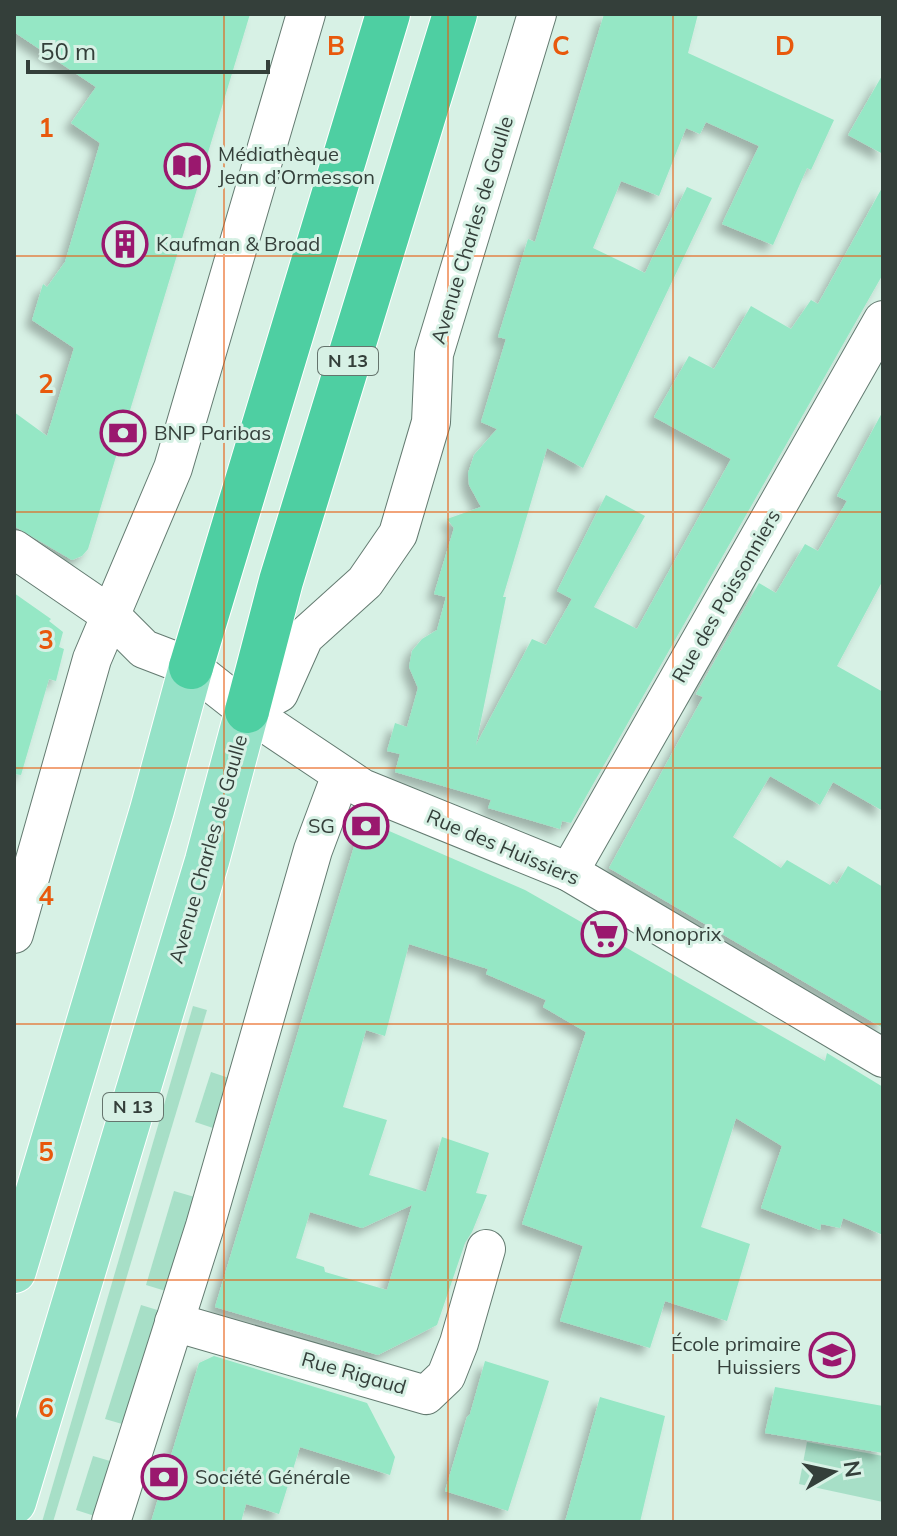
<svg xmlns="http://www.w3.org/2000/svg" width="897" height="1536" font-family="Mulish,sans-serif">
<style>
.green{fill:#a7dfc7}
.building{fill:#95e7c5;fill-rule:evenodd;filter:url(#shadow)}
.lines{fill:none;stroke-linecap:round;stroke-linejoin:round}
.street-casing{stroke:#647b71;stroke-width:40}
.primary-casing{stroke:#fff;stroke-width:46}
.highway-casing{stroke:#fff;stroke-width:46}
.street{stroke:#fff;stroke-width:38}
.primary{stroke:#95e2c7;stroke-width:44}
.highway{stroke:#4ecfa2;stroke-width:44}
.grid{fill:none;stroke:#e8590c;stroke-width:2;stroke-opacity:0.55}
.labels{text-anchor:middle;stroke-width:6;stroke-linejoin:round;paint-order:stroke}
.shield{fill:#d7f1e5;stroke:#65746d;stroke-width:2}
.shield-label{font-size:18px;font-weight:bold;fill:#343f3a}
.poi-label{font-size:20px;fill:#343f3a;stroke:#d7f1e5;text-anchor:start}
.street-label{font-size:20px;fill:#343f3a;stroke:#d7f1e5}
.grid-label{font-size:26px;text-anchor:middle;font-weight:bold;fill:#e8590c;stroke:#d7f1e5;stroke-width:6;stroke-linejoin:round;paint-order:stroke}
</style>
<defs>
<filter id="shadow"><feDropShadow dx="-7" dy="7" stdDeviation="4" flood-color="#0004"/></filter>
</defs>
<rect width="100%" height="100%" fill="#d7f1e5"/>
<g class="green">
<polygon points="193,1006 207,1010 53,1522 42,1522"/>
<polygon points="211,1072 232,1079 216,1129 195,1122"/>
<polygon points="174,1191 198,1198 169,1292 146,1285"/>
<polygon points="141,1305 164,1312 129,1426 105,1419"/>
<polygon points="807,1442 883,1456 883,1502 799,1484"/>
<polygon points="93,1456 117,1463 101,1518 76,1510"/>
</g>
<g class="building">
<polygon points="14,14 250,14 88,549 82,556 72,560 14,526 14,412 47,436 74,348 32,320 43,284 47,287 65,262 100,143 71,123 96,87 14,32"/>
<polygon points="604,14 698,14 688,53 834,120 811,170 807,168 773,245 722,224 759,146 706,122 700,134 686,128 659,196 621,181 593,248 645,273 687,187 712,198 583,468 547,448 503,597 506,597 476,745 532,639 546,645 572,599 557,591 606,495 645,516 594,607 637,629 731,459 654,417 689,356 714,369 751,306 791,329 811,300 818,304 883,186 883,274 571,823 562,821 560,829 488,808 491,800 395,772 400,754 387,751 395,723 407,727 418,688 409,667 412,651 422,639 437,630 446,597 434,594 454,528 447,519 481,507 469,485 468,473 474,455 497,429 481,422 506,339 498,337 528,239 535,242"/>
<polygon points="883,74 883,154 848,135"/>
<polygon points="883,411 883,580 837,666 883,692 883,811 833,782 820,805 770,776 733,837 781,868 787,860 830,885 833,881 837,884 848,866 883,887 883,1028 609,868 703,697 696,694 759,583 776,593 805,544 818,551 847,501 837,496"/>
<polygon points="14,593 51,619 49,621 63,632 59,647 64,649 56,681 49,679 21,775 14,774"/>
<path d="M373 824 525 890 825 1061 827 1053 883 1087V1235L843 1218 840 1228 821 1224 820 1230 761 1208 782 1146 736 1118 701 1227 750 1244 727 1321 665 1301 650 1348 560 1321 583 1246 522 1224 586 1032 543 1007 546 1000 486 974 488 969 409 944 385 1036 366 1030 343 1107 387 1120 369 1175 426 1192 442 1137 489 1153 476 1193 487 1195 472 1232 465 1243 437 1325 378 1355 215 1307 359 830ZM412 1205 387 1290 325 1272 324 1267 296 1258 310 1212 362 1228Z"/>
<polygon points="214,1356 367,1403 395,1457 390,1475 300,1447 279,1514 246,1504 241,1522 151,1522 199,1363"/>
<polygon points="485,1361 549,1381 508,1511 445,1491 467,1417 470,1414"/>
<polygon points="775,1387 883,1406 883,1453 765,1433"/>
<polygon points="600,1397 665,1416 640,1522 565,1522"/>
</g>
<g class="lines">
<g class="street-casing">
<g id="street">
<polyline points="14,549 109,614 144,649 191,667 247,711 362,788 569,872 883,1058"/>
<polyline points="247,711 279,693 304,637 365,582 398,534 431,422 434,354 537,14"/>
<polyline points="569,872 883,320"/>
<polyline points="14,934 92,659 173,468 306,14"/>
<polyline points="174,1322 426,1395 446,1376 459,1343 486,1249"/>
<polyline points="111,1522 205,1226 313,850 341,775"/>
</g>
</g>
<g class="primary-casing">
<g id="primary">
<polyline points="14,1271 152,810 191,667"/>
<polyline points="14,1502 207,861 247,711"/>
</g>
</g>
<g class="highway-casing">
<g id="highway">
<polyline points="191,667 388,14"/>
<polyline points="247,711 281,581 455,14"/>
</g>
</g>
<use href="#street" class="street"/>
<use href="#primary" class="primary"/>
<use href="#highway" class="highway"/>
</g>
<path class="grid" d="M224 14V1522M448 14V1522M673 14V1522M14 256H883M14 512H883M14 768H883M14 1024H883M14 1280H883"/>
<defs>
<g id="library-ring" transform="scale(2.3)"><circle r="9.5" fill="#d7f1e5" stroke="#9a186e" stroke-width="1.5"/><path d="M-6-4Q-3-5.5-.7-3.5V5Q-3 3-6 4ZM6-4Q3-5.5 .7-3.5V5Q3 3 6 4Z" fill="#9a186e"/></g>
<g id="building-ring" transform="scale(2.3)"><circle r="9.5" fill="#d7f1e5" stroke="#9a186e" stroke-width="1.5"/><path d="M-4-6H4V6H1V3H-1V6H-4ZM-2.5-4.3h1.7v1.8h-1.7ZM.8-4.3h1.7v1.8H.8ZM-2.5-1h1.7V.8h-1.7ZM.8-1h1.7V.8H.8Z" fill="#9a186e"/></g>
<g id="bank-ring" transform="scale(2.3)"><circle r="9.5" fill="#d7f1e5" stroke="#9a186e" stroke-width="1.5"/><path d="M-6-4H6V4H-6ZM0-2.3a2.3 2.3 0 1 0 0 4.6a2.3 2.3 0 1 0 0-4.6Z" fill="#9a186e"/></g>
<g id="supermarket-ring" transform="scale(2.3)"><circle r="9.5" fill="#d7f1e5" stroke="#9a186e" stroke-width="1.5"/><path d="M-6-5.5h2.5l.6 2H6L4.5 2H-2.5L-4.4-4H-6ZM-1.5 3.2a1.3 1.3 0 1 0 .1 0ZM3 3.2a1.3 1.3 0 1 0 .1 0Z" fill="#9a186e"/></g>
<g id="school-ring" transform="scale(2.3)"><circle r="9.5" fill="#d7f1e5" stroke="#9a186e" stroke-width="1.5"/><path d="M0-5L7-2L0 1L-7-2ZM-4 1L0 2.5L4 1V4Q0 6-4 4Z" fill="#9a186e"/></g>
</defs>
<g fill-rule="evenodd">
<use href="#library-ring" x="187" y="166"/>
<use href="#building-ring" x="125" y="244"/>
<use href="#bank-ring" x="123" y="433"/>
<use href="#bank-ring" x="366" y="826"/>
<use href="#supermarket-ring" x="604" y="934"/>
<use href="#school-ring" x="832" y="1355"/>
<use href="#bank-ring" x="164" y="1477"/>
</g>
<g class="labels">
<g class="shield">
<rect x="318" y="347" width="60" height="28" rx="6"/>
<rect x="103" y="1093" width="60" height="28" rx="6"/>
</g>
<g class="shield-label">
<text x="348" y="367">N 13</text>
<text x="133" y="1113">N 13</text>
</g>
<g class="poi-label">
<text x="218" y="161">Médiathèque<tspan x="218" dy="23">Jean d’Ormesson</tspan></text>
<text x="156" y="251">Kaufman &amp; Broad</text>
<text x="154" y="440">BNP Paribas</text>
<text x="335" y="833" text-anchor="end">SG</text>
<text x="635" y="941">Monoprix</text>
<text x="801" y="1351" text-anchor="end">École primaire<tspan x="801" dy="23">Huissiers</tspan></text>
<text x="195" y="1484">Société Générale</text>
</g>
<g class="street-label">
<text transform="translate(472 230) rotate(-73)" y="7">Avenue Charles de Gaulle</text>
<text transform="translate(726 596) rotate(-60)" y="7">Rue des Poissonniers</text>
<text transform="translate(503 847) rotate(23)" y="7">Rue des Huissiers</text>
<text transform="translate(208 849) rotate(-74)" y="7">Avenue Charles de Gaulle</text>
<text transform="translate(354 1373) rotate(16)" y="7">Rue Rigaud</text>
</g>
</g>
<g class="grid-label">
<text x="336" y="55">B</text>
<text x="561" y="55">C</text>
<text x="785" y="55">D</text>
<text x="46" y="137">1</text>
<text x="46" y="393">2</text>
<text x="46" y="649">3</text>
<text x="46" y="905">4</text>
<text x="46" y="1161">5</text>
<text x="46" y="1417">6</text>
</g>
<rect width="897" height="1536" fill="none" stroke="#343f3a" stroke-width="32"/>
<g transform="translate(833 1472) rotate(81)" stroke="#d7f1e5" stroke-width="6" paint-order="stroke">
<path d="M0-6L14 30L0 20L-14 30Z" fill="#343f3a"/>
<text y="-12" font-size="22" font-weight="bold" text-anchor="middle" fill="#343f3a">N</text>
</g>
<path d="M28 60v12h240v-12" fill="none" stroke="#343f3a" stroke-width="4"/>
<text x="40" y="60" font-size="24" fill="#343f3a" stroke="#d7f1e5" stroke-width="6" paint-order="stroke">50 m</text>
</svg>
